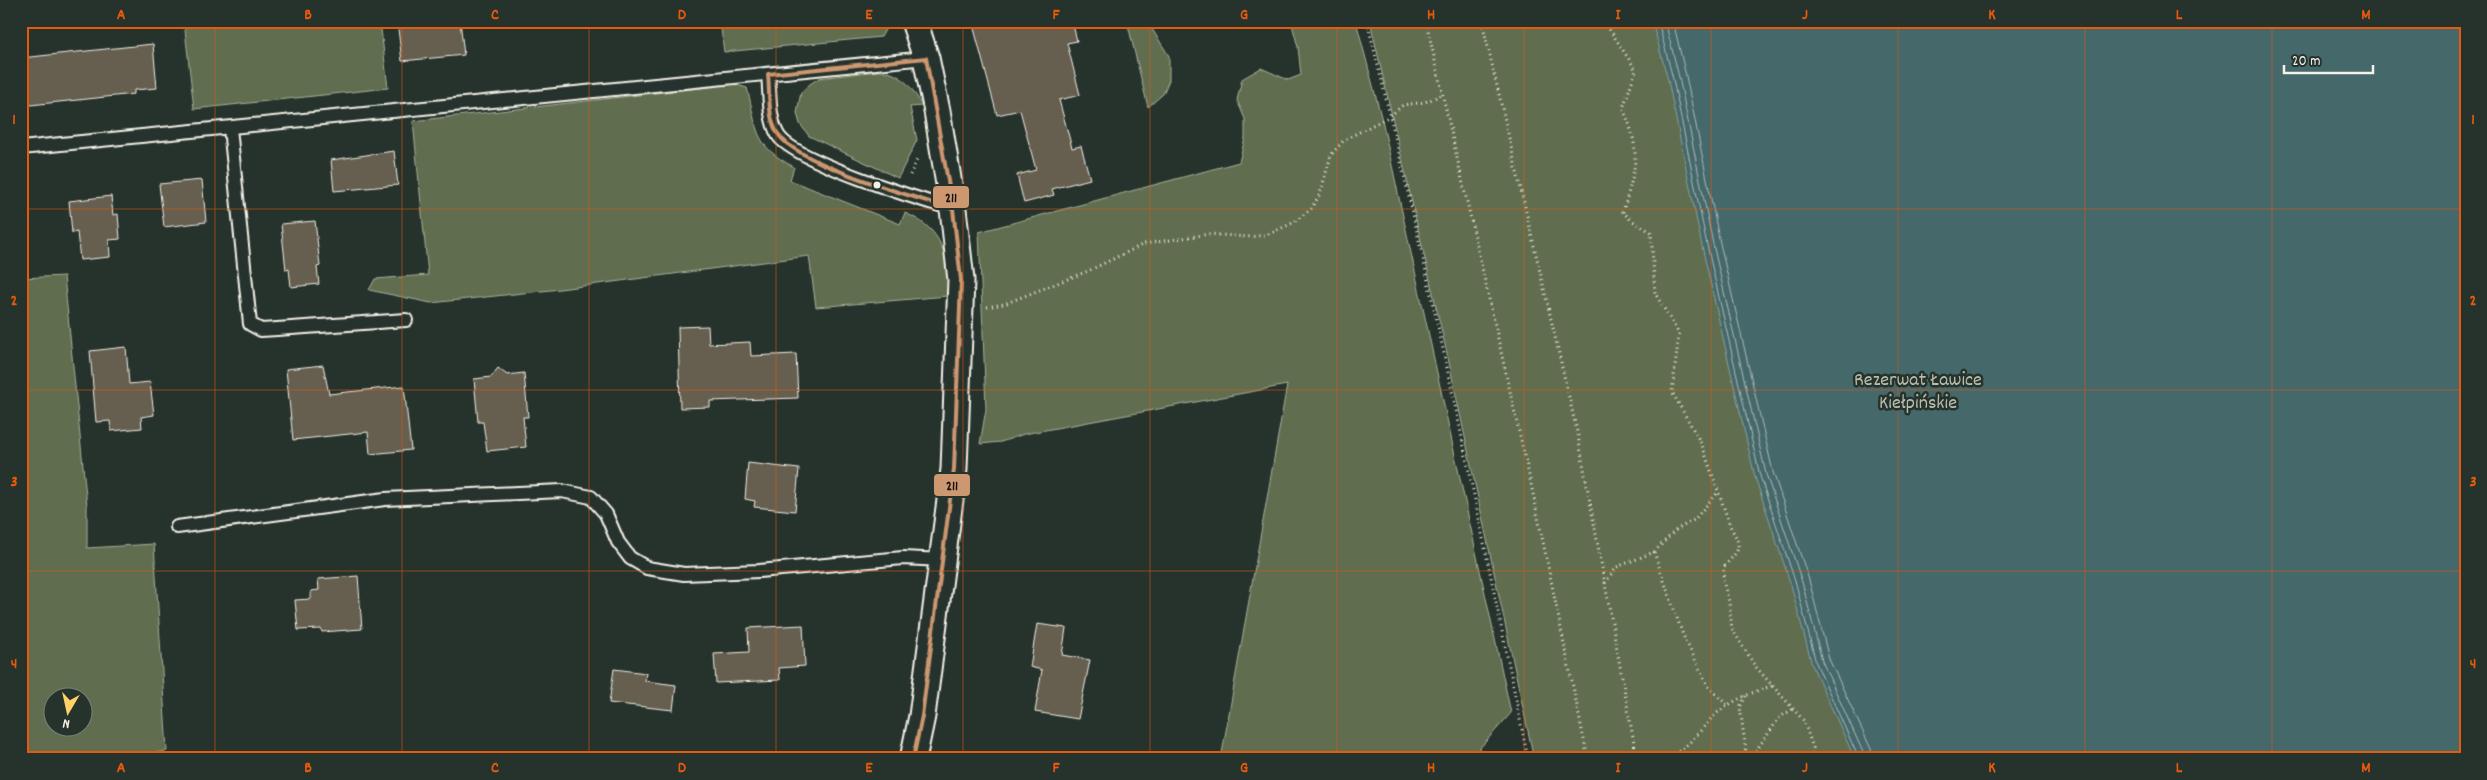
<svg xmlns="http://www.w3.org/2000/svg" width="2487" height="780" font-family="Dekko,sans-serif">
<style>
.green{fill:#606e50;stroke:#aab09c;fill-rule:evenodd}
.water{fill:#44686a;stroke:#8a9f9c}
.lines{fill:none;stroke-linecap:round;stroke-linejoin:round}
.shore{stroke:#aebab6;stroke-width:1}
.building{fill:#665f4f;stroke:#f4f1e8}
.lane-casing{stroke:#f4f1e8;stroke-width:16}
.street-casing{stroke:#f4f1e8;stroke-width:29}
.path{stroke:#f4f1e8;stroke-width:3;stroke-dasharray:1 4;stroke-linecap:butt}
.lane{stroke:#26332d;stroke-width:12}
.street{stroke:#26332d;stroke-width:25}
.bus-1-casing{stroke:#26332d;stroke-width:8}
.bus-1{stroke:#cd976f;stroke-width:4}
.grid{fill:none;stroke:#e8590c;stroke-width:1;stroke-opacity:0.55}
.bus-dot{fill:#f4f1e8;stroke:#26332d;stroke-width:2}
.labels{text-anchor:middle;stroke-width:5;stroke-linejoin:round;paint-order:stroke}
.park-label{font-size:20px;fill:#b9bdab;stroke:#26332d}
.line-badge{stroke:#26332d;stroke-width:2}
.pale-badge-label{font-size:14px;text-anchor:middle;font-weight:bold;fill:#111}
.neatline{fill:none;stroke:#e8590c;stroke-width:2}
.grid-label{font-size:16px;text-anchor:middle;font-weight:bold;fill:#e8590c}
</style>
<rect width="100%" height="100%" fill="#26332d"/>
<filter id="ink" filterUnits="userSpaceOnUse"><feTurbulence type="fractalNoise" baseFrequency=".02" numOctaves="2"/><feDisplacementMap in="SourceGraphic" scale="10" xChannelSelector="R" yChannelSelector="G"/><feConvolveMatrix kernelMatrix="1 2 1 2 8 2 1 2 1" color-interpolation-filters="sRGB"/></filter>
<g filter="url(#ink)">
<g class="green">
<polygon points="184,21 380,21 388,88 194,109"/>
<polygon points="720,21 890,21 881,37 724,52"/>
<polygon points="1127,21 1158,21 1152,29 1169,56 1169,80 1163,94 1148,107"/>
<polygon points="1291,21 1356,21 1383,124 1511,713 1470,759 1221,759 1287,385 1024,434 1001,442 980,444 986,409 979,232 1239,162 1245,138 1245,119 1237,100 1242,79 1261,68 1288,80 1301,75 1298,47"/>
<polygon points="1370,21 2466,21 2466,759 1534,759 1448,358"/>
<path d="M878 71C901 71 912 87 922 106L910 107 917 140 898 178 809 136 800 124 797 113 801 92 810 84 819 78Z"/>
<path d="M734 84 747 88C758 129 752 145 794 167L790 180 900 224 905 213C945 230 948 257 948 296L816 307 809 256 560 289 431 303 369 290 375 279 428 275 413 121Z"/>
<path d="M64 276 87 506V548L154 544 167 751 118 759H21V278ZM52 698H82V728H52Z"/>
</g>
<polygon class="water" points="1652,21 2466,21 2466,759 1855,759 1812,665 1791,585 1755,477 1702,246 1668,80"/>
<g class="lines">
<g class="shore">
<polyline points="1658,21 1673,79 1707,245 1760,476 1796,584 1816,663 1859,759"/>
<polyline points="1665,21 1679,77 1713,244 1766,474 1802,582 1822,661 1866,759"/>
<polyline points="1673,21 1686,76 1720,243 1773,472 1809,580 1829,659 1871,749 1873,759"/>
</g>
</g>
<g class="building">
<polygon points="397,21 460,21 464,55 402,61"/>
<polygon points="972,21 1072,21 1077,41 1067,43 1080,95 1059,100 1072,148 1081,146 1090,179 1052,189 1054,195 1024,203 1017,175 1036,170 1020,110 997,115"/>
<polygon points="153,44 157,88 134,90 134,94 21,106 21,58"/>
<polygon points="394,151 398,185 334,191 331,160"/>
<polygon points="202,180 206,222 164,227 159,184"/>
<polygon points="111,196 113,215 118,214 120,239 109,240 110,257 80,260 77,232 72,233 69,201"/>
<polygon points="315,221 320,266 317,267 319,284 291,287 289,269 286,270 281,224"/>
<polygon points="708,326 709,344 750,342 751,356 796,354 798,398 710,401 710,407 680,408 678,327"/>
<polygon points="126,347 129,384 150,382 154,415 141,417 142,428 111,431 110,421 96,422 90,351"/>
<polygon points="323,365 329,394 404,386 411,450 370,454 368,432 293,440 286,369"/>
<polygon points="498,368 507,375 524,373 528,417 523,417 526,447 487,451 483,422 478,422 474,379 491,377"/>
<polygon points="748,463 799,469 795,511 754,507 755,501 745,499"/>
<polygon points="358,576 362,629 322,632 321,629 298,630 295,600 311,599 311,591 319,590 318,579"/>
<polygon points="1037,624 1066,628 1062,655 1090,660 1078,719 1035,712 1042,670 1030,667"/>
<polygon points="803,625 805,666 779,668 780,680 716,683 714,654 749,652 748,628"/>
<polygon points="614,669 646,673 645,681 676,685 673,710 609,703"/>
</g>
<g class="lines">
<g class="lane-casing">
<g id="lane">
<path d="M768 74C770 92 768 118 778 135 792 160 921 200 953 209"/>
<polyline points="230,128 250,324 261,330 277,329 406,320"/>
<polyline points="21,148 926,58"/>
<polyline points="177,527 385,499 562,491 591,497 606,514 618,542 630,558 647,568 684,574 759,571 903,558 942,560"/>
</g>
</g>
<g class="street-casing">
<polyline id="street" points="913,759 922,716 954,469 961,280 953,209 937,111 926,58 914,21"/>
</g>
<g class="path">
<path d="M1367 21C1428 266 1478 512 1528 759"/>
<polyline points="1426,21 1531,484 1588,759"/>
<polyline points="1482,21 1578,436 1637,759"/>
<path d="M1604 21 1636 70 1623 108C1642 154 1636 165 1623 212L1631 220 1651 232 1655 293 1679 334 1672 392 1702 445 1731 528C1745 551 1736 551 1724 567L1723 580 1729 602 1732 629 1755 666 1804 721 1813 748 1811 759"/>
<polyline points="910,175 917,160"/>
<polyline points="987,307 1004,304 1088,271 1144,244 1209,234 1247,237 1266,235 1293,223 1311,209 1320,194 1331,155 1344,140 1390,116 1403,105 1425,102 1444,94"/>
<polyline points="1654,552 1683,635 1708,686 1729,707"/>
<polyline points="1605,583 1617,567 1654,552 1676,530 1694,520 1718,492"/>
<polyline points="1746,696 1740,707 1747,759"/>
<polyline points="1637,757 1648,759"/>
<path d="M1660 759C1686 754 1698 731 1716 714 1732 700 1755 691 1775 685"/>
<polyline points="1750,759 1780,717 1793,709"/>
</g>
<use href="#lane" class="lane"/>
<use href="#street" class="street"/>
<g class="bus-1-casing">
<g id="bus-1">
<path d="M926 58 953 209C917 198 797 164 778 134 767 118 770 93 768 74Z"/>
<polyline points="913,759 922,716 954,469 961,280 953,209"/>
</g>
</g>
<use href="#bus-1" class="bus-1"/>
</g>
</g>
<path class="grid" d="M215 21V759M402 21V759M589 21V759M776 21V759M963 21V759M1150 21V759M1337 21V759M1524 21V759M1711 21V759M1898 21V759M2085 21V759M2272 21V759M21 209H2466M21 390H2466M21 571H2466"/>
<circle class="bus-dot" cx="877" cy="185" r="4.5"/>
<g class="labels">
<g class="park-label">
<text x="1918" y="385">Rezerwat Ławice<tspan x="1918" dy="23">Kiełpińskie</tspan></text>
</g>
</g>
<g class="line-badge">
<rect x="932" y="185" width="38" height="24" rx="5" fill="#cd976f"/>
<rect x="933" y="473" width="38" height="24" rx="5" fill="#cd976f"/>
</g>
<g class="pale-badge-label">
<text x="951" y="202">211</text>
<text x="952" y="490">211</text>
</g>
<rect width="2487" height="780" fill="none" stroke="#26332d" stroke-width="55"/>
<g transform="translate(68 712) rotate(189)"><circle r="24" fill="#26332d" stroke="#787f78"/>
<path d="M0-4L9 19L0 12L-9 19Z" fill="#ffd166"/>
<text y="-8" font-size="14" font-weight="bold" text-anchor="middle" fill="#f4f1e8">N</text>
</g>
<path d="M2284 65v8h89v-8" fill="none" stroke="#f4f1e8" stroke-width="2.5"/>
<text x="2292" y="65" font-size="15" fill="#f4f1e8" stroke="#26332d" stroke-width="4" paint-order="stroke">20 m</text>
<rect x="28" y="28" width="2432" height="724" class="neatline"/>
<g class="grid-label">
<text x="121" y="19">A</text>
<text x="308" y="19">B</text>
<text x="495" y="19">C</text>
<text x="682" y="19">D</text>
<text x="869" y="19">E</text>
<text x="1056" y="19">F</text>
<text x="1244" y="19">G</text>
<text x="1431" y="19">H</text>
<text x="1618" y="19">I</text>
<text x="1805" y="19">J</text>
<text x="1992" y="19">K</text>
<text x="2179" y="19">L</text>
<text x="2366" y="19">M</text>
<text x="14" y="124">1</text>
<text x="2473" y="124">1</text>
<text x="14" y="305">2</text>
<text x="2473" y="305">2</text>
<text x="14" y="486">3</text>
<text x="2473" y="486">3</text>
<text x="14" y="668">4</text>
<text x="2473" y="668">4</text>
<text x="121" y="772">A</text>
<text x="308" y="772">B</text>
<text x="495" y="772">C</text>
<text x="682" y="772">D</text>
<text x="869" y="772">E</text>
<text x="1056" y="772">F</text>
<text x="1244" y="772">G</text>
<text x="1431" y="772">H</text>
<text x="1618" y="772">I</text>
<text x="1805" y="772">J</text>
<text x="1992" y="772">K</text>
<text x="2179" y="772">L</text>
<text x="2366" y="772">M</text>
</g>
</svg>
